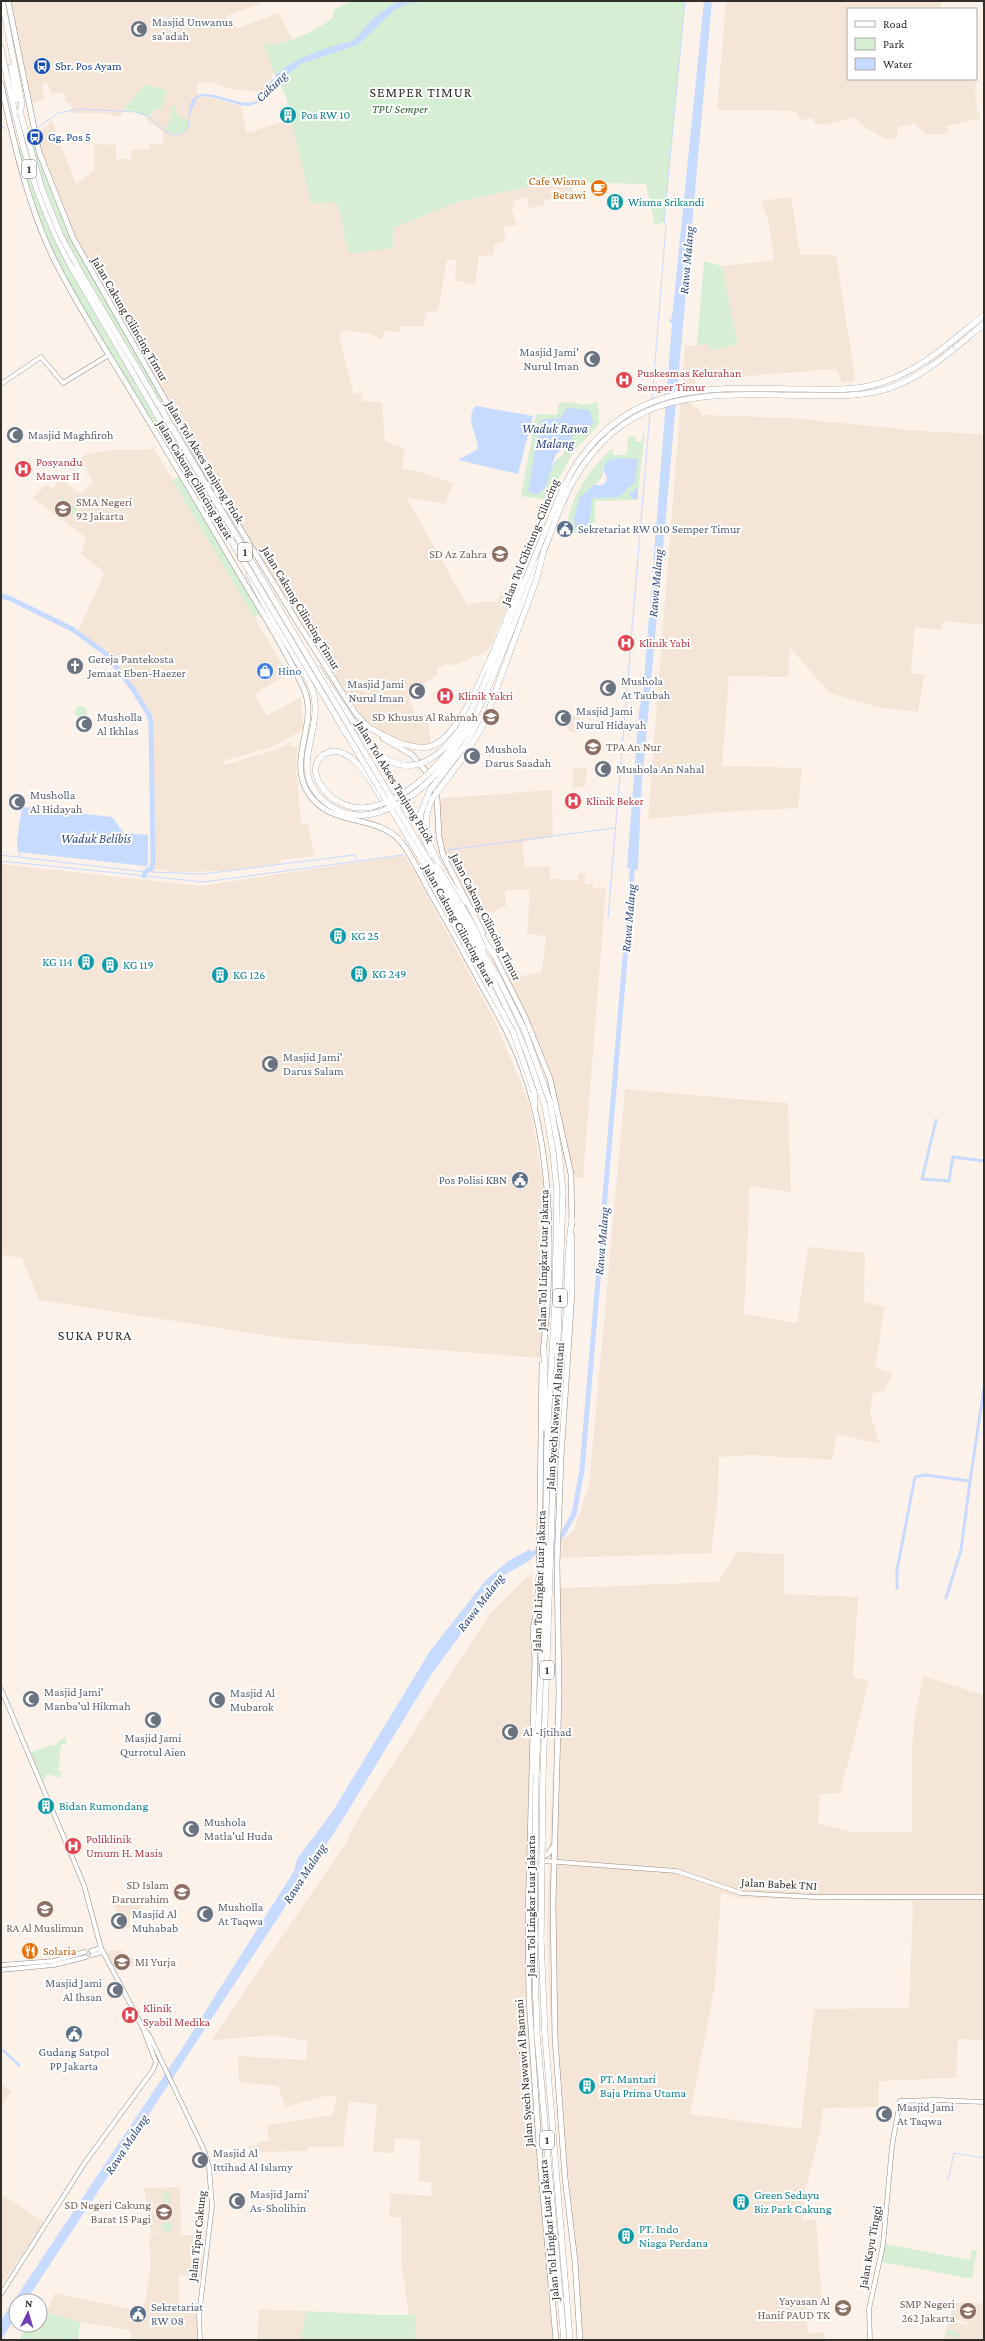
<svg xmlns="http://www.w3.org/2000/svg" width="985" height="2341" font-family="'Crimson Pro',serif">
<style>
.built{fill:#f5e5d7;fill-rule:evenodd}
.green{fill:#d6eed4}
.water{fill:#c7daff}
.pier{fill:#fcf2ea}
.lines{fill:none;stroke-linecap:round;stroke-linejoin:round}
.stream{stroke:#c7daff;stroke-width:1}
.canal{stroke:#c7daff;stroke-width:3}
.river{stroke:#c7daff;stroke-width:5}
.tertiary-casing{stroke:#948b83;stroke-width:5}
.trunk-casing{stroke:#948b83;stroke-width:6}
.motorway-casing{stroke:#948b83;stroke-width:6}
.tertiary{stroke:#fff;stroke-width:4}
.trunk{stroke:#fff;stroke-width:5}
.motorway{stroke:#fff;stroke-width:5.5}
.motorway-bridge-casing{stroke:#948b83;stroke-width:6;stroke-linecap:butt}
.motorway-bridge{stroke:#fff;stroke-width:5.5}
.labels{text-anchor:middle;stroke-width:4;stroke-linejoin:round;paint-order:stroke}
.shield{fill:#fff;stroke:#706d6b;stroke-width:1}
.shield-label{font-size:11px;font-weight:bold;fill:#322e2b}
.worship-label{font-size:12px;fill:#5b616d;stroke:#fff;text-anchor:start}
.transit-label{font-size:12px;fill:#164399;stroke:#fff;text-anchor:start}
.park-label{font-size:12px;font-style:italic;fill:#31642f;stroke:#fff}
.culture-label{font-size:12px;fill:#0d838f;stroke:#fff;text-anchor:start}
.food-label{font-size:12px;fill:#c56008;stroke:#fff;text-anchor:end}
.street-label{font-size:12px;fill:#322e2b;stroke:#fff}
.health-label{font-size:12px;fill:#be3a42;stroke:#fff;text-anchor:start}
.education-label{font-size:12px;fill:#785e54;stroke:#fff;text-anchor:end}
.service-label{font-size:12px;fill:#4e5e75;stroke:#fff;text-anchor:start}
.shop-label{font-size:12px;fill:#366cbe;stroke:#fff;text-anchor:start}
.water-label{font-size:13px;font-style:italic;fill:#304a81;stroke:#fff}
.quarter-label{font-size:14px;letter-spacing:1px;fill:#322e2b;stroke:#fff}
</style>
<rect width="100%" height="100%" fill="#fcf2ea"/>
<g class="built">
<polygon points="6,1 267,1 227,16 228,21 238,28 279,13 292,39 275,44 263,43 274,73 263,92 230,89 212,82 197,83 198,99 203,97 216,99 241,106 247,133 292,119 311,204 333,202 337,204 349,254 393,228 458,202 550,182 573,183 572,192 567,192 568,198 544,200 545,205 529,208 527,197 514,200 512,210 517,225 503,227 506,241 494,245 494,255 479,256 475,285 455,280 456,260 447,259 438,311 426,312 423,327 400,326 399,332 384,331 382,340 370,334 346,330 339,336 354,394 361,393 362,401 382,402 385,442 405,448 402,469 416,471 453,483 445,504 406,497 467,605 487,601 498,602 501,591 512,595 488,651 452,666 449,663 437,668 438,674 421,686 408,688 411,705 414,706 414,714 427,714 431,744 424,746 408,743 382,732 364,719 230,510 73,238 35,137 52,121 76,184 94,171 94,144 116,145 116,159 131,159 131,150 150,149 150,144 163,143 163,131 146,120 156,108 145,84 119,117 104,113 72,113 70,103 65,102 65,94 51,93 48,83 41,84 45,98 29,106 19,71"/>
<polygon points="726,1 941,1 941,9 848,9 848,79 976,79 977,47 975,98 980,118 947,126 948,133 934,135 926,134 915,124 898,127 897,135 894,139 886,139 866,128 854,117 824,125 816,124 812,118 800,120 796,111 717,110"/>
<polygon points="791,197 800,255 836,255 855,378 854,381 842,383 837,369 695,380 694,393 689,395 688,402 699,409 702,415 791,418 921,431 984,434 984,625 943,621 942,630 915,627 911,673 924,674 918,712 878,707 830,693 790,648 788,677 729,676 722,766 802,768 798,808 722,812 648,819 685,346 697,346 708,343 710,350 738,345 722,266 774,260 768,220 761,201"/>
<polygon points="154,449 288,674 254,694 267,716 301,697 303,730 271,747 223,761 224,765 276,750 290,742 292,747 298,746 296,765 301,824 308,824 314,856 281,860 281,864 227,871 175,872 154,869 153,735 152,721 149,709 106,653 78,631 104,574 103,571 81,554 86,537 33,498 46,485 53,489 57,484 53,479 59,474 70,486 81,494 93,482 81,458 86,454 114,450"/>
<polygon points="488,708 495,708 495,725 485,725"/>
<polygon points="569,715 580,717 577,733 567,731"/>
<polygon points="573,767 587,768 585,787 573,787"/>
<polygon points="552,790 553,837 523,842 524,867 549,866 550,879 578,880 579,873 585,874 585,884 593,884 593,888 606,889 583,1178 570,1177 557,1113 545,1071 523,1016 504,979 542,972 546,936 527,934 530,890 505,890 506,906 473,920 441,858 435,832 433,799"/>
<polygon points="405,855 496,1023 530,1106 546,1201 548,1234 542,1358 290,1339 39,1300 22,1258 1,1255 1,864 200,886"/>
<polygon points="625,1089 788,1103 791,1192 750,1186 744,1314 797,1323 808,1247 865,1253 864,1302 885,1307 875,1367 892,1374 884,1391 873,1393 870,1413 880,1444 837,1434 832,1460 750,1455 719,1457 718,1496 711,1553 561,1558 562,1541 574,1530 589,1486"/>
<path d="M737 1552 784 1554V1594L858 1597 853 1674 855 1678 868 1680 867 1689 840 1793 820 1794 818 1824 854 1832H912V1747L915 1715 923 1676 984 1695V2040L958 2039 956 2078 879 2081V2107L823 2108 820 2132 804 2195 802 2219 816 2220 822 2304 806 2306 808 2333 824 2332 825 2340H580L577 2278 551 2033 547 1925 560 1588 718 1582ZM721 1893 737 1898 909 1901 913 1904 909 2008 814 2009 801 2129 690 2114 715 1985Z"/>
<polygon points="532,1572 537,1679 532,1930 533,2027 559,2340 415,2340 416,2315 409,2315 401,2260 401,2217 389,2217 391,2193 432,2196 431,2183 419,2181 420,2140 395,2138 394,2153 373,2152 377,2104 349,2102 343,2147 308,2147 308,2151 249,2152 248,2146 258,2145 259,2142 269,2141 267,2125 333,2115 337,2097 326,2096 285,2107 278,2086 239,2082 238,2056 306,2060 307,2041 274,2035 212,2040 345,1844 359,1817 489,1615"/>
<polygon points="173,1886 190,1887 190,1896 175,1894"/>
<polygon points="138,1901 143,1901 141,1915 130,1916 129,1928 123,1929 127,1916 116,1911 114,1905 128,1902 129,1904"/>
<polygon points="120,1950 125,1952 125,1956 127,1957 135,1958 134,1967 119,1966 112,1968 105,1952"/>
<polygon points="1,2084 11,2091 1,2107"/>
<polygon points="180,2187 181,2235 194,2235 192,2258 203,2259 200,2277 179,2275 180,2309 195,2311 199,2340 131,2340 130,2330 80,2322 47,2312 55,2293 143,2312 151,2266 149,2234 167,2234 151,2233 144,2188"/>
<polygon points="1,2194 44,2222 1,2286"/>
<polygon points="970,2302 984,2304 984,2340 943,2340 948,2321 967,2325 967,2322 950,2318 954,2303"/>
<polygon points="259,2309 306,2311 301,2340 257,2340"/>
</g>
<g class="green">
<path d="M351 1H685L664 222 655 225 646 184 550 182 458 202 393 228V248L349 254 337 204 333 202 311 204 286 97 274 73 263 43C282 48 317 30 333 18L334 10Z"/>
<path d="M145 84 166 90 163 107 159 110 156 108 148 117 133 111 123 110C129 100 138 94 145 84Z"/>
<path d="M172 106H175L177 116 189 120 188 129C181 136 172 134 165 130L170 122Z"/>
<polygon points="34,130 73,238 217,491 216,499 79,270 42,189 27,133"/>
<polygon points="22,147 44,212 210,504 200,503 263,614 254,617 172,480 182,475 52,255 15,148"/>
<polygon points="704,261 722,266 738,345 710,350 708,343 697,346"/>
<polygon points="570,402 583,405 598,402 599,424 574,451 547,500 521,496 536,414 557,415 559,403"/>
<path d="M643 433H645L637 500 595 501V522L592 523 591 533H567C566 503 589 470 610 450H613V455H627L628 437 636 436 635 441 642 442Z"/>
<polygon points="62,497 77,509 73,515 57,503"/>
<circle cx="81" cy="712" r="6"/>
<path d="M66 1737V1744H62C58 1753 61 1761 58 1770L62 1772 60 1778 47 1774 45 1780H42L31 1752 51 1745H56L60 1740Z"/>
<polygon points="163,2193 170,2193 170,2209 163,2208"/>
<circle cx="167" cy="2227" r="5"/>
<polygon points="885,2244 970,2260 972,2250 977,2251 972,2279 882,2262"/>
<polygon points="40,2310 80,2322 78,2340 19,2340 28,2325 40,2325"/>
<polygon points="306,2311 381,2315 416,2315 415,2340 301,2340"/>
<polygon points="947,2329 960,2333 958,2338 946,2334"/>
</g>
<g class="water">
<path d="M398 1H429L406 4 393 11 358 45 300 64 279 82 276 81C270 89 264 100 255 104 240 112 215 91 197 98L191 111 189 122C185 69 233 109 254 102 265 98 266 80 276 78L275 75C301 55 320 50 351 41L357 37 373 18Z"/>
<polygon points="704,1 712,1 641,794 638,870 627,868 639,710 643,693 672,324 669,321 672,318"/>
<path d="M476 406 533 416 518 474 458 460 478 449C478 436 464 417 476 406Z"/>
<polygon points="567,408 590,410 590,413 594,424 575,433 563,454 551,470 545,488 537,495 528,491 540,424 542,420 561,418"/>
<polygon points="615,458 638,459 635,482 619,497 592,498 589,527 575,528 574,517 580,497 600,480 607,460 614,460"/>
<polygon points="638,487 638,499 633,499 629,494"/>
<polygon points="22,807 43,809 51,814 58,811 112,817 124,833 148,835 148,864 145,866 18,852 17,840"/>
<polygon points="530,1549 532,1559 504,1575 431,1675 341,1822 26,2301 16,2301 16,2317 1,2340 1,2320 179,2053 294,1871 297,1859 333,1811 430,1651 486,1580 508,1561"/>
<polygon points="1,2047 21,2065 19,2067 1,2050"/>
</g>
<g class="pier">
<polygon points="568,444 563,454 551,467 556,454"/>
<polygon points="603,469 607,478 606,482 603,485 595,485 602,477"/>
</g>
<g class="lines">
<g class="stream">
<polyline points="189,114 194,99 201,94"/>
<polyline points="1,126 6,129"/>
<polyline points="36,129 58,113 79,109 136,112 149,117 166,132 174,135 181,134 188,128 189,121"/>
<polyline points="652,399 666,226 664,222 685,1"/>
<polyline points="447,850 614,828"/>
<polyline points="1,855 145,872"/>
<polyline points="20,856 20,852"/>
<polyline points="1,861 204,882 403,855"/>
<polyline points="146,865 148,870"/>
<polyline points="151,869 152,872 203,874 354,855 358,860"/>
<polyline points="608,918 650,412"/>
<polyline points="948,2180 954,2153 984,2158"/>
</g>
<g class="canal">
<polyline points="936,1120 922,1179 949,1181 953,1157 984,1161"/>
<polyline points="897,1588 897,1570 915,1477 925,1475 970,1481 984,1388"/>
<polyline points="946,1598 961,1550 970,1481"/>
</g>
<g class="river">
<polyline points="1,596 9,598 72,629 105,653 133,689 149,715 151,722 153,863 151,869 145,872 144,876"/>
<polyline points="525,1558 560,1539 574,1514 582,1470 633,863"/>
</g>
<g class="tertiary-casing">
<g id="tertiary">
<polyline points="1,384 41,357 63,383 109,355"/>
<polyline points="1,1689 84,1885 101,1948 143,2028 149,2035 204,2150 209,2167 212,2206 199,2315 200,2340"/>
<polyline points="533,1860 676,1871 741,1893 815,1897 984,1897"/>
<polyline points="91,1951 101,1948"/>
<polyline points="92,1955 103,1952"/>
<polyline points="1,1965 54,1961 85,1952"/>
<polyline points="1,1970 54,1965 86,1957"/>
<polyline points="1,2294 86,2161 153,2070 156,2062 144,2031"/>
<polyline points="870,2340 869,2309 883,2245 892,2146 900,2101 935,2100 984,2102"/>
</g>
</g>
<g class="trunk-casing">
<g id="trunk">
<polyline points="8,1 39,152 73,238 217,491 298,623 356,714 370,729"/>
<path d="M1 84C14 143 27 203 53 257 74 300 101 342 126 383 166 449 205 515 244 582 265 617 287 652 304 689 319 725 286 760 309 794 331 828 378 813 402 843 414 859 421 877 431 894 443 915 455 935 466 957 485 993 508 1028 522 1067 554 1154 553 1261 543 1353"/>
<polyline points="199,503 209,504 214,502 217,491"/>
<polyline points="209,522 211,512 223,507"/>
<polyline points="383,738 412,755 430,776 437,798 439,837 443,855 483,933"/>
<polyline points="493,953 525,1017 550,1079 571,1174 572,1224"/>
<polyline points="572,1236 572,1292 561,1458 557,1564 559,1694 553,1903 555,2038 565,2178 575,2261 580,2340"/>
<polyline points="542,1365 539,1576 537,1610 533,1630 535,1659 528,1918 529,1999 541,2173 556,2340"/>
<path d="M532 1852 535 1855C543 1857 549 1856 553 1847"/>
</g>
</g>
<g class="motorway-casing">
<g id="motorway">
<polyline points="2,1 22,104 20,112"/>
<path d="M1 48C17 128 32 195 72 268"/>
<polyline points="11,67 17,100"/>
<path d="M543 553C552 530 560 505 572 483 621 397 689 393 778 395 813 395 849 399 883 390 923 379 953 349 984 324"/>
<path d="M249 574C260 599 274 623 288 646 296 660 306 674 312 689 327 730 282 771 329 805 342 814 357 817 372 814"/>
<polyline points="318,669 355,724"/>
<path d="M489 672C507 628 524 583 542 539 554 511 563 483 580 459 638 379 717 388 804 389 825 389 848 391 869 386 915 376 948 344 984 315"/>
<polyline points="494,674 539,561"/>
<path d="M368 727C384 736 408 750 428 747 467 740 505 617 522 581"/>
<path d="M432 799C413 836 445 872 463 903"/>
<path d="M371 807C327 816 293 758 334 751 358 752 374 788 386 805"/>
<polyline points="420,815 422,834 432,856"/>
<polyline points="478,930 494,955"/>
<polyline points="494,981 527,1053 545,1106 553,1152 557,1192 555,1302 547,1440 545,1589 536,1774"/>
<polyline points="534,1092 535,1106"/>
<polyline points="544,1349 545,1428"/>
<path d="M561 1365C570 1318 564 1269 572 1220"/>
<polyline points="543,1775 563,1192 559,1152 550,1102"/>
<polyline points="534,1940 537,2034 564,2340"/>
<polyline points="541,1940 545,2035 570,2340"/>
</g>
</g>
<use href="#tertiary" class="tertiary"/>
<use href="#trunk" class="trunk"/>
<use href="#motorway" class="motorway"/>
<g class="motorway-bridge-casing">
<g id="motorway-bridge">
<polyline points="20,112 42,189 60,234 83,277 498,978"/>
<polyline points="72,268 195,480 494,981"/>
<path d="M355 724C362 734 368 745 378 753 432 797 473 712 489 672"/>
<polyline points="432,799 465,755 484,723 537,578 544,549"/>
<path d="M371 807C413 797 447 759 467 722"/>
<path d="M372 814C435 799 472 729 494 674"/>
<polyline points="420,815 430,790 463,748 479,720"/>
<polyline points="437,866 473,925 483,947"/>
<polyline points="432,884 513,1032 534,1092"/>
<polyline points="497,975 524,1029 550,1102"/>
<polyline points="534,1940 536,1774"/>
<polyline points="541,1940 543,1775"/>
</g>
</g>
<use href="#motorway-bridge" class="motorway-bridge"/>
</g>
<defs>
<g id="mosque-disc" transform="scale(0.9)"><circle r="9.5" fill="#6b7280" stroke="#fff"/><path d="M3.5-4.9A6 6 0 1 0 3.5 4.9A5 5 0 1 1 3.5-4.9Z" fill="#fff"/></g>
<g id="bus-disc" transform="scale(0.9)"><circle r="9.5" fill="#1a4fb4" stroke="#fff"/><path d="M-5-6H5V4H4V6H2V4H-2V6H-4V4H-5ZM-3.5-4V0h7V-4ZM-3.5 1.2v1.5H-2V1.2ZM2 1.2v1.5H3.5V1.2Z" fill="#fff"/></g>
<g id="building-disc" transform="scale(0.9)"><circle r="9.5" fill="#0f9aa8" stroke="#fff"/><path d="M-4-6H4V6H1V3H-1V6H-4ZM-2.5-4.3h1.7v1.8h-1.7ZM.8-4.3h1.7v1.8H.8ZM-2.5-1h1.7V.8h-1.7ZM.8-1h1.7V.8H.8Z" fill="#fff"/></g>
<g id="cafe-disc" transform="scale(0.9)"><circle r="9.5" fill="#e8710a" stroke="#fff"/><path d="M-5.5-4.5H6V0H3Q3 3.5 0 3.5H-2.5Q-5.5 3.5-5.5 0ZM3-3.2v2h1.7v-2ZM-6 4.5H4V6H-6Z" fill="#fff"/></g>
<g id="hospital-disc" transform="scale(0.9)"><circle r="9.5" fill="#e0444e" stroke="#fff"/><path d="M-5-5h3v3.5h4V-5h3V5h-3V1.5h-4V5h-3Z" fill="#fff"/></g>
<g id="school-disc" transform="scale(0.9)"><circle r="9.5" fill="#8d6e63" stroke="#fff"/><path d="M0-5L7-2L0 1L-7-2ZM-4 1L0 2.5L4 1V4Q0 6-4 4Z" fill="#fff"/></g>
<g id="civic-disc" transform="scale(0.9)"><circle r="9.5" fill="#5c6f8a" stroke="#fff"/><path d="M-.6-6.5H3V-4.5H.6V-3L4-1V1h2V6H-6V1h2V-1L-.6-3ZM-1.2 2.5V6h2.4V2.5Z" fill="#fff"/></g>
<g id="church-disc" transform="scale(0.9)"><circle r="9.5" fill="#6b7280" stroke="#fff"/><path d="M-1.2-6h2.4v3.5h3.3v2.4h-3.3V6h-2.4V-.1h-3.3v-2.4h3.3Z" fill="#fff"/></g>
<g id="shop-disc" transform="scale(0.9)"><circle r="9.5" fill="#3f7fe0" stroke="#fff"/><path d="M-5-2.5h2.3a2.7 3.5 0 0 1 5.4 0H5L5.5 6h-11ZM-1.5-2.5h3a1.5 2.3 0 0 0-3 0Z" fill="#fff"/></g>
<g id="restaurant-disc" transform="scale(0.9)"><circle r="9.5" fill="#e8710a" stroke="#fff"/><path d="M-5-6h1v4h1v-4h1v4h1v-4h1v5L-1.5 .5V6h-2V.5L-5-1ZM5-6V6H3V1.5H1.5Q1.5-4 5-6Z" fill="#fff"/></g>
</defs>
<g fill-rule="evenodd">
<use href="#mosque-disc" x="139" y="29"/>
<use href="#bus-disc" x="42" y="66"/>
<use href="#building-disc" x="288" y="115"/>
<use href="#bus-disc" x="35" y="137"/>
<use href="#cafe-disc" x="599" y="188"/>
<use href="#building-disc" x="615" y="202"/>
<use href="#mosque-disc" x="592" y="359"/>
<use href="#hospital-disc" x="624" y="380"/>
<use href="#mosque-disc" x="15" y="435"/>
<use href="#hospital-disc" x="23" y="469"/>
<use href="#school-disc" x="63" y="509"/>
<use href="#civic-disc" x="565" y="529"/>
<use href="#school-disc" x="500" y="554"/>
<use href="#hospital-disc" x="626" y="643"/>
<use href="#church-disc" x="75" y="666"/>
<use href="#shop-disc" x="265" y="671"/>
<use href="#mosque-disc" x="608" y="688"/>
<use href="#mosque-disc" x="417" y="691"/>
<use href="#hospital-disc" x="445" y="696"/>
<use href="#school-disc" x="491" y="717"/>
<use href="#mosque-disc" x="563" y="718"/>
<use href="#mosque-disc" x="84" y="724"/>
<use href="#school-disc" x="593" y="747"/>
<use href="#mosque-disc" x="472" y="756"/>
<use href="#mosque-disc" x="603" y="769"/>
<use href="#hospital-disc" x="573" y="801"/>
<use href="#mosque-disc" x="17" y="802"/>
<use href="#building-disc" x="338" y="936"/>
<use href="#building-disc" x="86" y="962"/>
<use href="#building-disc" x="110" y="965"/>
<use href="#building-disc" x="359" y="974"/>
<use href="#building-disc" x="220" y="975"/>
<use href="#mosque-disc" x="270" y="1064"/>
<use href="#civic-disc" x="520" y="1180"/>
<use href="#mosque-disc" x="31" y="1699"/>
<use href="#mosque-disc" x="217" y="1700"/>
<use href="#mosque-disc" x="153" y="1720"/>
<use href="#mosque-disc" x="510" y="1732"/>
<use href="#building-disc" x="46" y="1806"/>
<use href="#mosque-disc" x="191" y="1829"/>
<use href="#hospital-disc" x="73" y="1846"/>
<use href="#school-disc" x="182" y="1892"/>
<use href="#school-disc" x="45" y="1909"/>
<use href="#mosque-disc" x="205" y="1914"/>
<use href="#mosque-disc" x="119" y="1921"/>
<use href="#restaurant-disc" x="30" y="1951"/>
<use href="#school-disc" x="122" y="1962"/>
<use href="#mosque-disc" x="115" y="1990"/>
<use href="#hospital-disc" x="130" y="2015"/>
<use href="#civic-disc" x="74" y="2034"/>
<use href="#building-disc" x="587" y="2086"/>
<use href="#mosque-disc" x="884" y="2114"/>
<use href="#mosque-disc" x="200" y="2160"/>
<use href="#mosque-disc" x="237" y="2201"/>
<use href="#building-disc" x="741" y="2202"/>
<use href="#school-disc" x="164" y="2212"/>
<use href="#building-disc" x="626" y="2236"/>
<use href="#school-disc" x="843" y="2308"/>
<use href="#school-disc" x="968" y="2311"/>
<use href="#civic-disc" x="138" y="2314"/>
</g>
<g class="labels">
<g class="shield">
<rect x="22" y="160" width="14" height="18" rx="3"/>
<rect x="238" y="543" width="14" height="18" rx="3"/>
<rect x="553" y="1289" width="14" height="18" rx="3"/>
<rect x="540" y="1661" width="14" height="18" rx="3"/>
<rect x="540" y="2131" width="14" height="18" rx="3"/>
</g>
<g class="shield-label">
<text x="29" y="173">1</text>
<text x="245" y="556">1</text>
<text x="560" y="1302">1</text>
<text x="547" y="1674">1</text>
<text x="547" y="2144">1</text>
</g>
<g class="worship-label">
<text x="152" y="26">Masjid Unwanus<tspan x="152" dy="14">sa'adah</tspan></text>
<text x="579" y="356" text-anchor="end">Masjid Jami'<tspan x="579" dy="14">Nurul Iman</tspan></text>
<text x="28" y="439">Masjid Maghfiroh</text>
<text x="88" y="663">Gereja Pantekosta<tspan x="88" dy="14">Jemaat Eben-Haezer</tspan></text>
<text x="621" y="685">Mushola<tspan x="621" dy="14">At Taubah</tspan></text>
<text x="404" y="688" text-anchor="end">Masjid Jami<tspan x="404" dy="14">Nurul Iman</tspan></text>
<text x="576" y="715">Masjid Jami<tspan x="576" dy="14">Nurul Hidayah</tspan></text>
<text x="97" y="721">Musholla<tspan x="97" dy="14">Al Ikhlas</tspan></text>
<text x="485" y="753">Mushola<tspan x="485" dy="14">Darus Saadah</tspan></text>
<text x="616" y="773">Mushola An Nahal</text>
<text x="30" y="799">Musholla<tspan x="30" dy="14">Al Hidayah</tspan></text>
<text x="283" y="1061">Masjid Jami'<tspan x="283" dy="14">Darus Salam</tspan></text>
<text x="44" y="1696">Masjid Jami'<tspan x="44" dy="14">Manba'ul Hikmah</tspan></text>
<text x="230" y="1697">Masjid Al<tspan x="230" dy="14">Mubarok</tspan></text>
<text x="523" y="1736">Al -Ijtihad</text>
<text x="153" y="1742" text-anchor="middle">Masjid Jami<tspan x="153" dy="14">Qurrotul Aien</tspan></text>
<text x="204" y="1826">Mushola<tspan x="204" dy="14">Matla'ul Huda</tspan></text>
<text x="218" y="1911">Musholla<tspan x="218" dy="14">At Taqwa</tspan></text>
<text x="132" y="1918">Masjid Al<tspan x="132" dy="14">Muhabab</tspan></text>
<text x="102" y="1987" text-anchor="end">Masjid Jami<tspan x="102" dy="14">Al Ihsan</tspan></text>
<text x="897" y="2111">Masjid Jami<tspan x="897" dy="14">At Taqwa</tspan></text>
<text x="213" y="2157">Masjid Al<tspan x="213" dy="14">Ittihad Al Islamy</tspan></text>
<text x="250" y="2198">Masjid Jami'<tspan x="250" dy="14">As-Sholihin</tspan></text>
</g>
<g class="transit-label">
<text x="55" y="70">Sbr. Pos Ayam</text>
<text x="48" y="141">Gg. Pos 5</text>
</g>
<g class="park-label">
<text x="400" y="113">TPU Semper</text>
</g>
<g class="culture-label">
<text x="301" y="119">Pos RW 10</text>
<text x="628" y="206">Wisma Srikandi</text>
<text x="351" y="940">KG 25</text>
<text x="73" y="966" text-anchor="end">KG 114</text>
<text x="123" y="969">KG 119</text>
<text x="372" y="978">KG 249</text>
<text x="233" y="979">KG 126</text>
<text x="59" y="1810">Bidan Rumondang</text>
<text x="600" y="2083">PT. Mantari<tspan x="600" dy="14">Baja Prima Utama</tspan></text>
<text x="754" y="2199">Green Sedayu<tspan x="754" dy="14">Biz Park Cakung</tspan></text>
<text x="639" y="2233">PT. Indo<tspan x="639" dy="14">Niaga Perdana</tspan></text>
</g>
<g class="food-label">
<text x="586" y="185">Cafe Wisma<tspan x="586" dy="14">Betawi</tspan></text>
<text x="43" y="1955" text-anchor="start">Solaria</text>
</g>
<g class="street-label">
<text transform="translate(130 319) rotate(60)" y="4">Jalan Cakung Cilincing Timur</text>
<text transform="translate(205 462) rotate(59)" y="4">Jalan Tol Akses Tanjung Priok</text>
<text transform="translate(195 480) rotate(59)" y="4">Jalan Cakung Cilincing Barat</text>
<text transform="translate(530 542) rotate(-68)" y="4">Jalan Tol Cibitung–Cilincing</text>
<text transform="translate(301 608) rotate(59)" y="4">Jalan Cakung Cilincing Timur</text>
<text transform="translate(395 782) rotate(59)" y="4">Jalan Tol Akses Tanjung Priok</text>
<text transform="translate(486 917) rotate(63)" y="4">Jalan Cakung Cilincing Timur</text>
<text transform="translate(459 925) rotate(61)" y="4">Jalan Cakung Cilincing Barat</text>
<text transform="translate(543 1260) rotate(-89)" y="4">Jalan Tol Lingkar Luar Jakarta</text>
<text transform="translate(555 1416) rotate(-86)" y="4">Jalan Syech Nawawi Al Bantani</text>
<text transform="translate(539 1581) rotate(-88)" y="4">Jalan Tol Lingkar Luar Jakarta</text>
<text transform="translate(779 1884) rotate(3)" y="4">Jalan Babek TNI</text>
<text transform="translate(531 1906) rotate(-90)" y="4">Jalan Tol Lingkar Luar Jakarta</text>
<text transform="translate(524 2073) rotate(-94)" y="4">Jalan Syech Nawawi Al Bantani</text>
<text transform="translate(549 2230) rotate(-95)" y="4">Jalan Tol Lingkar Luar Jakarta</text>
<text transform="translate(197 2236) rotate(-84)" y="4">Jalan Tipar Cakung</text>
<text transform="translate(870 2247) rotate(-80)" y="4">Jalan Kayu Tinggi</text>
</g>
<g class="health-label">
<text x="637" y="377">Puskesmas Kelurahan<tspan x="637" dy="14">Semper Timur</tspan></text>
<text x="36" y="466">Posyandu<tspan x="36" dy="14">Mawar II</tspan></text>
<text x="639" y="647">Klinik Yabi</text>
<text x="458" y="700">Klinik Yakri</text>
<text x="586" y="805">Klinik Beker</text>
<text x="86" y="1843">Poliklinik<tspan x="86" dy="14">Umum H. Masis</tspan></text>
<text x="143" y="2012">Klinik<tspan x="143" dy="14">Syabil Medika</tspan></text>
</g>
<g class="education-label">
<text x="76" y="506" text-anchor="start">SMA Negeri<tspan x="76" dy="14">92 Jakarta</tspan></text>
<text x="487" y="558">SD Az Zahra</text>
<text x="478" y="721">SD Khusus Al Rahmah</text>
<text x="606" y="751" text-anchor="start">TPA An Nur</text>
<text x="169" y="1889">SD Islam<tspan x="169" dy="14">Darurrahim</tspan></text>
<text x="45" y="1932" text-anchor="middle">RA Al Muslimun</text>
<text x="135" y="1966" text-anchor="start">MI Yurja</text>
<text x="151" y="2209">SD Negeri Cakung<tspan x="151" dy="14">Barat 15 Pagi</tspan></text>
<text x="830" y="2305">Yayasan Al<tspan x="830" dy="14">Hanif PAUD TK</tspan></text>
<text x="955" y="2308">SMP Negeri<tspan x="955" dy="14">262 Jakarta</tspan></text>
</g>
<g class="service-label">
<text x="578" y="533">Sekretariat RW 010 Semper Timur</text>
<text x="507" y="1184" text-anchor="end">Pos Polisi KBN</text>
<text x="74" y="2056" text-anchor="middle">Gudang Satpol<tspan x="74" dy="14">PP Jakarta</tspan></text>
<text x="151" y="2311">Sekretariat<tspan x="151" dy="14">RW 08</tspan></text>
</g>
<g class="shop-label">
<text x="278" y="675">Hino</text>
</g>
<g class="water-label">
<text transform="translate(271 86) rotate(-44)" y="5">Cakung</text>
<text transform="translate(686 260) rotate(-85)" y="5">Rawa Malang</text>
<text x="555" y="433">Waduk Rawa<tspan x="555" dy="15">Malang</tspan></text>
<text transform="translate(655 583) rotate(-85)" y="5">Rawa Malang</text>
<text x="96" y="843">Waduk Belibis</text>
<text transform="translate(628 918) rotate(-85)" y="5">Rawa Malang</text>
<text transform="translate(601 1241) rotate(-85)" y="5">Rawa Malang</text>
<text transform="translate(480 1602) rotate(-53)" y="5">Rawa Malang</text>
<text transform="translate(304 1873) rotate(-57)" y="5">Rawa Malang</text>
<text transform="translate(126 2144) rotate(-57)" y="5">Rawa Malang</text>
</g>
<g class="quarter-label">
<text x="421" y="97">SEMPER TIMUR</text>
<text x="95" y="1340">SUKA PURA</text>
</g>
</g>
<rect width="985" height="2341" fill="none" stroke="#322e2b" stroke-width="4"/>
<rect x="847" y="8" width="130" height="72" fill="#ffffff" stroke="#adabaa"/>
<rect x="855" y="21" width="20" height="6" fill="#ffffff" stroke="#adabaa"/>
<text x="883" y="28" font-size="12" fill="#322e2b">Road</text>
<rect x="855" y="38" width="20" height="12" fill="#d6eed4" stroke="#adabaa"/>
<text x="883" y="48" font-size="12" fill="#322e2b">Park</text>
<rect x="855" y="58" width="20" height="12" fill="#c7daff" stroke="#adabaa"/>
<text x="883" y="68" font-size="12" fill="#322e2b">Water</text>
<g transform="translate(28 2313) rotate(5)"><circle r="19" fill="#ffffff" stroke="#adabaa"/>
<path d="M0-3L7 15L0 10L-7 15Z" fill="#733eb4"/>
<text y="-6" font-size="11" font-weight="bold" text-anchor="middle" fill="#322e2b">N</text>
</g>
</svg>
